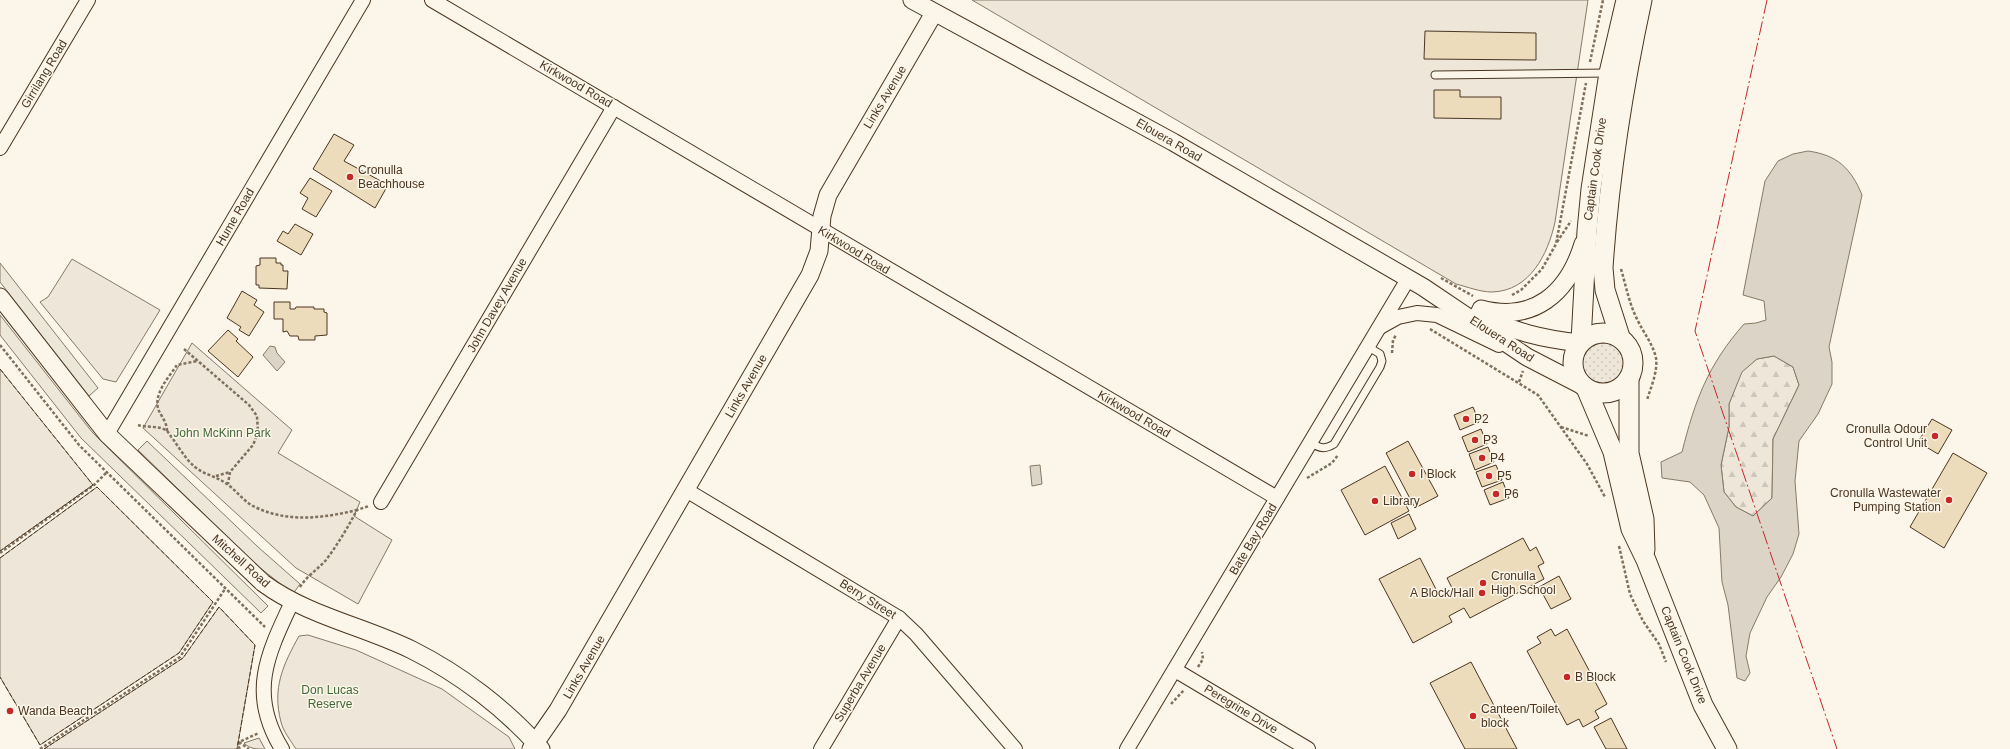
<svg xmlns="http://www.w3.org/2000/svg" width="2010" height="749" font-family="Arial,sans-serif">
<style>
.green{fill:#ede6d9;stroke:#887966}
.forest{fill:url(#forest-firs);stroke:#887966}
.garden{fill:url(#garden-dots);stroke:#887966}
.parking{fill:#ede7d9;stroke:#887966}
.water{fill:#dcd4c6;stroke:#887966;fill-rule:evenodd}
.building{fill:#ecdcbc;stroke:#4a3520}
.lines{fill:none;stroke-linecap:round;stroke-linejoin:round}
.service-casing{stroke:#4a3520;stroke-width:9}
.minor-casing{stroke:#4a3520;stroke-width:16}
.tertiary-casing{stroke:#4a3520;stroke-width:19}
.secondary-casing{stroke:#4a3520;stroke-width:21}
.path{stroke:#7f6f5c;stroke-width:2.5;stroke-dasharray:3 2;stroke-linecap:butt}
.service{stroke:#fbf6e9;stroke-width:7}
.minor{stroke:#fbf6e9;stroke-width:14}
.tertiary{stroke:#fbf6e9;stroke-width:17}
.secondary{stroke:#fbf6e9;stroke-width:19}
.fence{stroke:#4a3520;stroke-width:1;stroke-dasharray:5 2;stroke-linecap:butt}
.power{stroke:#c62828;stroke-width:1;stroke-dasharray:14 3 2 3;stroke-linecap:butt}
.poi-dot{fill:#c62828;stroke:#fbf6e9;stroke-width:1.5}
.labels{text-anchor:middle;stroke-width:3;stroke-linejoin:round;paint-order:stroke}
.street-label{font-size:12px;fill:#4a3520;stroke:#fbf6e9}
.poi-label{font-size:12px;fill:#4a3520;stroke:#fbf6e9;text-anchor:start}
.park-label{font-size:12px;fill:#436837;stroke:#fbf6e9}
</style>
<defs>
<pattern id="forest-firs" width="22" height="20" patternUnits="userSpaceOnUse"><rect width="22" height="20" fill="#ede6d9"/><path d="M5 1l3.5 6h-7zM16 11l3.5 6h-7z" fill="#cdc6ba"/></pattern>
<pattern id="garden-dots" width="8" height="8" patternUnits="userSpaceOnUse"><rect width="8" height="8" fill="#ede6d9"/><path d="M2 2h.1M6 6h.1" fill="none" stroke="#cdc6ba" stroke-width="1.8" stroke-linecap="round"/></pattern>
</defs>
<rect width="100%" height="100%" fill="#fbf6e9"/>
<g class="green">
<path d="M972 0H1588L1555 222C1548 254 1530 291 1492 292 1480 292 1468 287 1456 284Z"/>
<polygon points="72,259 160,310 116,382 103,379 40,302 48,297"/>
<polygon points="192,343 292,430 278,453 360,502 354,516 392,540 358,604 296,568 143,428"/>
<polygon points="0,369 93,485 0,551"/>
<polygon points="97,487 213,602 179,653 40,745 0,677 0,558"/>
<polygon points="219,607 255,645 237,749 44,749 183,658"/>
<path d="M308 635 356 650 442 689 509 737 515 749H296C291 741 283 731 281 722 272 688 283 665 299 636Z"/>
<path d="M259 738 265 749C256 749 250 749 244 743Z"/>
</g>
<polygon class="forest" points="1774,356 1793,367 1799,385 1773,439 1772,498 1753,516 1736,507 1724,492 1721,465 1729,427 1729,404 1741,372 1757,359"/>
<circle class="garden" cx="1604" cy="365" r="22"/>
<g class="parking">
<polygon points="0,263 98,388 89,396 0,282"/>
<polygon points="0,315 92,432 268,606 261,613 81,438 0,335"/>
<polygon points="147,441 258,547 300,584 293,594 254,563 138,450"/>
</g>
<g class="water">
<path d="M1808 151C1837 155 1851 168 1862 195L1829 347 1832 362V384L1818 414 1799 441 1795 481 1799 534 1793 554 1781 577 1767 597 1750 633 1746 656 1750 673 1745 681 1737 678 1728 605 1722 582 1719 528 1704 495 1690 482 1662 478 1661 462 1682 452C1695 400 1708 365 1744 324L1756 323 1766 320 1764 301 1743 295 1765 181 1778 161 1793 154ZM1774 356 1793 367 1799 385 1773 439 1772 498 1753 516 1736 507 1724 492 1721 465 1729 427V404L1742 372 1757 359Z"/>
<polygon points="270,346 275,347 277,353 285,362 277,371 263,355"/>
<polygon points="1040,465 1042,484 1032,486 1030,466"/>
</g>
<g class="building">
<polygon points="1425,31 1536,33 1536,60 1424,59"/>
<polygon points="1434,90 1460,90 1460,97 1501,97 1501,119 1434,118"/>
<polygon points="334,134 354,145 344,161 388,185 375,208 313,169"/>
<polygon points="310,178 332,191 316,217 302,209 308,198 300,193"/>
<polygon points="295,224 313,234 301,255 277,241 283,231 288,234"/>
<polygon points="260,258 276,258 276,263 281,263 281,265 283,265 283,271 288,271 287,289 259,288 259,285 256,285 256,266 260,265"/>
<polygon points="242,291 257,300 254,305 264,312 249,336 239,330 241,327 227,318"/>
<polygon points="274,302 290,302 290,309 295,309 296,307 314,307 314,309 324,309 324,312 327,313 327,335 315,336 315,340 299,340 298,336 290,336 287,331 283,332 283,319 274,319"/>
<polygon points="228,330 238,339 236,341 253,357 238,377 208,351"/>
<polygon points="1473,407 1479,422 1460,430 1454,415"/>
<polygon points="1932,419 1952,430 1938,454 1918,442"/>
<polygon points="1481,429 1487,444 1468,452 1462,437"/>
<polygon points="1408,441 1438,496 1415,508 1386,453"/>
<polygon points="1488,447 1494,462 1475,470 1469,454"/>
<polygon points="1953,453 1987,473 1944,548 1910,527"/>
<polygon points="1496,465 1502,480 1482,487 1476,472"/>
<polygon points="1385,466 1409,511 1365,535 1341,490"/>
<polygon points="1503,482 1509,498 1490,505 1484,490"/>
<polygon points="1409,514 1416,529 1398,539 1391,523"/>
<polygon points="1523,538 1530,551 1536,547 1544,563 1538,566 1544,579 1470,618 1464,608 1449,616 1452,622 1413,643 1379,579 1420,558 1440,597 1453,590 1447,578"/>
<polygon points="1559,576 1571,599 1551,609 1539,587"/>
<polygon points="1551,629 1555,636 1567,629 1607,704 1595,711 1599,718 1583,727 1579,719 1567,725 1527,651 1541,643 1537,637"/>
<polygon points="1471,662 1517,749 1465,749 1430,683"/>
<polygon points="1611,718 1627,749 1606,749 1594,727"/>
</g>
<g class="lines">
<g class="service-casing">
<g id="service">
<polyline points="1435,75 1609,73"/>
<path d="M1311 443C1320 448 1324 450 1334 444L1380 367 1382 361 1380 354 1367 346"/>
</g>
</g>
<g class="minor-casing">
<g id="minor">
<polyline points="432,0 1277,498"/>
<polyline points="0,148 88,0"/>
<polyline points="1380,327 1398,317 1417,313 1437,315 1499,345"/>
<polyline points="107,434 363,0"/>
<polyline points="686,490 899,618 916,634 1015,749"/>
<polyline points="381,502 614,107"/>
<polyline points="1175,670 1308,749"/>
<path d="M282 749C248 694 267 655 292 602"/>
<polyline points="821,749 899,618"/>
<polyline points="1127,749 1408,279"/>
</g>
</g>
<g class="tertiary-casing">
<g id="tertiary">
<polyline points="912,0 1173,142 1423,287 1527,357 1583,386"/>
<path d="M0 297 107 434 263 583C308 616 363 626 412 650 460 674 506 709 541 749"/>
<path d="M1481 309C1534 323 1568 293 1583 244"/>
<path d="M1479 313C1511 332 1544 339 1580 343"/>
<polyline points="531,749 558,710 810,275 819,251 822,216 828,195 934,13"/>
</g>
</g>
<g class="secondary-casing">
<g id="secondary">
<circle cx="1603" cy="363" r="30"/>
<path d="M1620 337 1605 290 1603 268C1609 178 1623 88 1642 0"/>
<polyline points="1581,341 1587,231 1591,189 1609,73 1626,0"/>
<polyline points="1629,378 1629,453 1644,519 1645,550"/>
<polyline points="1586,388 1613,452 1631,529 1646,560 1703,705 1727,749"/>
</g>
</g>
<g class="path">
<polyline points="1590,62 1603,0"/>
<polyline points="1557,242 1571,221"/>
<path d="M1621 269C1626 286 1629 303 1637 319 1643 332 1653 344 1656 358 1658 371 1651 387 1647 400"/>
<polyline points="1441,278 1473,296"/>
<polyline points="1512,295 1521,290 1542,269 1556,244 1586,83"/>
<polyline points="1430,329 1538,395 1587,464 1605,497"/>
<polyline points="0,345 79,445 265,627"/>
<polyline points="184,349 249,405 257,416 258,433 253,445 230,472 228,484"/>
<polyline points="1392,353 1393,340 1396,335"/>
<polyline points="1519,382 1523,371"/>
<path d="M138 425C147 428 159 425 167 431 176 442 184 458 195 467 205 475 216 476 227 484 237 491 244 502 255 507 288 523 324 518 357 510"/>
<polyline points="1561,427 1589,436"/>
<path d="M167 431C167 423 162 417 159 411 152 395 169 377 177 365L197 361"/>
<polyline points="216,476 230,472"/>
<polyline points="1307,478 1332,463 1338,455"/>
<polyline points="1619,546 1630,594 1643,621 1659,644 1666,662"/>
<polyline points="0,553 94,485 106,473"/>
<path d="M300 587C306 577 318 569 326 560 338 544 348 527 357 510L369 506"/>
<polyline points="1198,667 1203,659 1202,652"/>
<polyline points="1171,704 1184,690"/>
<polyline points="239,742 249,749"/>
<polyline points="40,749 180,657 225,589"/>
<polyline points="240,749 238,746 239,742 259,733"/>
</g>
<use href="#service" class="service"/>
<use href="#minor" class="minor"/>
<use href="#tertiary" class="tertiary"/>
<use href="#secondary" class="secondary"/>
<g class="fence">
<polyline points="0,369 93,485 0,551"/>
<polyline points="0,558 97,487 213,602 179,653 40,745 0,677"/>
<polyline points="44,749 183,658 219,607 255,645 237,749"/>
</g>
<polyline class="power" points="1767,0 1695,331 1837,749"/>
</g>
<g class="poi-dot">
<circle cx="350" cy="177" r="4"/>
<circle cx="1466" cy="419" r="4"/>
<circle cx="1935" cy="436" r="4"/>
<circle cx="1475" cy="440" r="4"/>
<circle cx="1482" cy="458" r="4"/>
<circle cx="1412" cy="474" r="4"/>
<circle cx="1489" cy="476" r="4"/>
<circle cx="1496" cy="494" r="4"/>
<circle cx="1949" cy="500" r="4"/>
<circle cx="1375" cy="501" r="4"/>
<circle cx="1483" cy="583" r="4"/>
<circle cx="1482" cy="593" r="4"/>
<circle cx="1567" cy="677" r="4"/>
<circle cx="10" cy="711" r="4"/>
<circle cx="1473" cy="716" r="4"/>
</g>
<g class="labels">
<g class="street-label">
<text transform="translate(44 74) rotate(-59)" y="4">Girrilang Road</text>
<text transform="translate(576 84) rotate(30)" y="4">Kirkwood Road</text>
<text transform="translate(885 97) rotate(-59)" y="4">Links Avenue</text>
<text transform="translate(1169 140) rotate(30)" y="4">Elouera Road</text>
<text transform="translate(1595 169) rotate(-82)" y="4">Captain Cook Drive</text>
<text transform="translate(235 217) rotate(-60)" y="4">Hume Road</text>
<text transform="translate(854 250) rotate(31)" y="4">Kirkwood Road</text>
<text transform="translate(497 305) rotate(-60)" y="4">John Davey Avenue</text>
<text transform="translate(1502 339) rotate(33)" y="4">Elouera Road</text>
<text transform="translate(746 386) rotate(-60)" y="4">Links Avenue</text>
<text transform="translate(1134 414) rotate(30)" y="4">Kirkwood Road</text>
<text transform="translate(1253 539) rotate(-59)" y="4">Bate Bay Road</text>
<text transform="translate(241 561) rotate(42)" y="4">Mitchell Road</text>
<text transform="translate(868 599) rotate(32)" y="4">Berry Street</text>
<text transform="translate(1684 655) rotate(68)" y="4">Captain Cook Drive</text>
<text transform="translate(584 667) rotate(-60)" y="4">Links Avenue</text>
<text transform="translate(860 683) rotate(-59)" y="4">Superba Avenue</text>
<text transform="translate(1241 709) rotate(31)" y="4">Peregrine Drive</text>
</g>
<g class="poi-label">
<text x="358" y="174">Cronulla<tspan x="358" dy="14">Beachhouse</tspan></text>
<text x="1474" y="423">P2</text>
<text x="1927" y="433" text-anchor="end">Cronulla Odour<tspan x="1927" dy="14">Control Unit</tspan></text>
<text x="1483" y="444">P3</text>
<text x="1490" y="462">P4</text>
<text x="1420" y="478">I Block</text>
<text x="1497" y="480">P5</text>
<text x="1941" y="497" text-anchor="end">Cronulla Wastewater<tspan x="1941" dy="14">Pumping Station</tspan></text>
<text x="1504" y="498">P6</text>
<text x="1383" y="505">Library</text>
<text x="1491" y="580">Cronulla<tspan x="1491" dy="14">High School</tspan></text>
<text x="1474" y="597" text-anchor="end">A Block/Hall</text>
<text x="1575" y="681">B Block</text>
<text x="1481" y="713">Canteen/Toilet<tspan x="1481" dy="14">block</tspan></text>
<text x="18" y="715">Wanda Beach</text>
</g>
<g class="park-label">
<text x="222" y="437">John McKinn Park</text>
<text x="330" y="694">Don Lucas<tspan x="330" dy="14">Reserve</tspan></text>
</g>
</g>
</svg>
